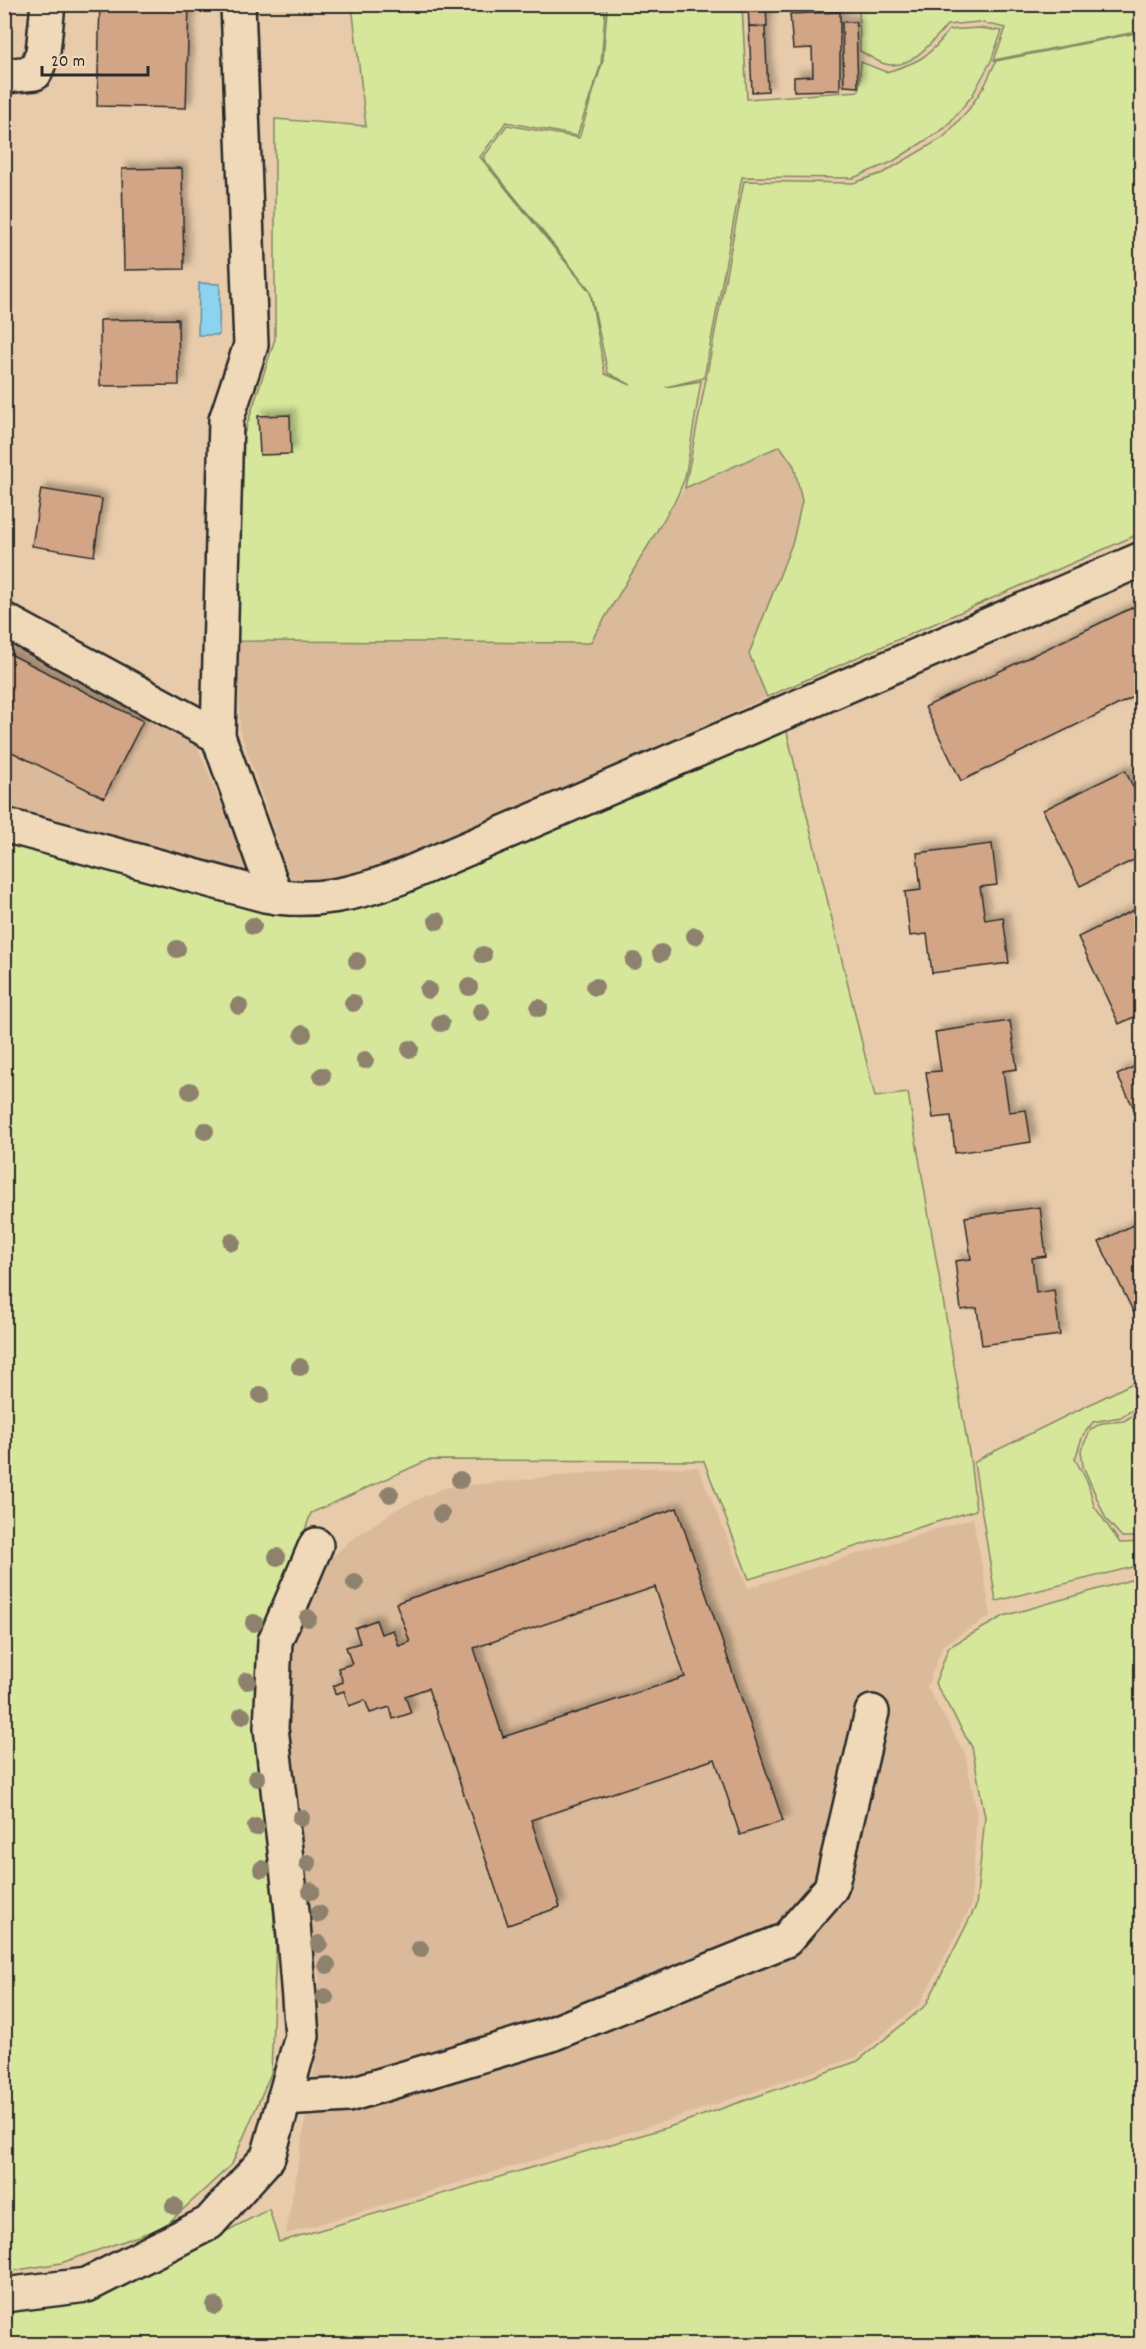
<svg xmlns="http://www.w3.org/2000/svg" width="1146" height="2349" font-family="Dekko,sans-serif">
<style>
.built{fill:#daba9a}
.green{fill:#d6e69a;stroke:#808862;stroke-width:1.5}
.water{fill:#8dd2ef;stroke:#668fa1;stroke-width:1.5}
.building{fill:#d2a586;stroke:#2b2b2b;stroke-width:1.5;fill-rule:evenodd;filter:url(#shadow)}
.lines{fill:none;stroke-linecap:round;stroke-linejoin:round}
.minor-casing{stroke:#2b2b2b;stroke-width:38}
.minor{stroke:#efd9b8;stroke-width:33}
.tree{fill:#8e826e}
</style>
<defs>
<filter id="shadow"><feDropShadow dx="5.5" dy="-5.5" stdDeviation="3" flood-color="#0004"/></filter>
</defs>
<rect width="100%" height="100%" fill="#e8cbaa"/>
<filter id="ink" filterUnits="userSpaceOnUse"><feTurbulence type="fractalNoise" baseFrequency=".0167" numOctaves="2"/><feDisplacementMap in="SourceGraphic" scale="12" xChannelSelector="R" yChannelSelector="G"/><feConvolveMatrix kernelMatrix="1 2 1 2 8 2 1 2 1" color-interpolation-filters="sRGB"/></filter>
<g filter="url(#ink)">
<g class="built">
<polygon points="780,446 794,466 802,501 793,541 749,654 767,697 444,843 316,894 293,887 240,730 237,641 590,643 641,556 685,488"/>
<polygon points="4,628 197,746 252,879 5,813"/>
<polygon points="698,1467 748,1588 973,1518 991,1616 943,1645 927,1687 965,1753 977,1814 971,1906 920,2004 856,2057 669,2120 286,2234 315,2065 319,1979 309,1912 279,1655 316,1572 352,1539 397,1509 443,1488 636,1468"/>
</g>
<g class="green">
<path d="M352 5H600L605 12 601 64 577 136 506 122 480 157 590 292 605 374 631 385 608 373 590 290 483 158 507 125 579 138 603 60 607 10 603 5H742L747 99 859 91 861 62 886 72C917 63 930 57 949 30L978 28 1002 31 991 61 972 96 945 128 892 162 853 178 742 177 704 378 666 387 701 381 685 478 676 499 590 643 237 641 243 437 275 339V119L366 126Z"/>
<path d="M859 5H1141V31L994 60 1006 28 979 22 947 25C933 41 910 71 885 64 877 62 868 55 860 51Z"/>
<polygon points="1141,32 1141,533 767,697 749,654 793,541 802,501 794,466 780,446 685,488 744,181 853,183 883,173 944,137 969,109 985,85 996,61"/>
<polygon points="784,712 788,737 875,1097 908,1093 970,1459 976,1510 749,1579 704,1461 428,1460 311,1513 265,1645 265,1812 276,1944 271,2073 232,2164 164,2227 61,2263 5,2272 4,825 276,897 369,888"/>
<polygon points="1141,1379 1141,1405 1121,1417 1093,1422 1083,1435 1075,1459 1088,1483 1094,1506 1120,1543 1141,1542 1141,1565 996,1601 974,1463 983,1457"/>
<polygon points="1141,1410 1141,1537 1122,1537 1106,1519 1083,1466 1081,1450 1091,1429 1102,1423 1124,1421"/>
<polygon points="1141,1577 1141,2344 5,2344 4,2299 177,2257 269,2209 279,2242 669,2127 858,2061 926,2005 976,1906 985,1817 972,1747 935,1683 949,1647 1004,1616"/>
</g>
<polygon class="water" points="199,283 220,284 219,335 198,335"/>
<g class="building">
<polygon points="100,4 189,4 186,108 97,106"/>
<polygon points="748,4 766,4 767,27 749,26"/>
<polygon points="840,12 840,90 794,91 794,77 813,76 812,48 793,49 790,14"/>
<polygon points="842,22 856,22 858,87 844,86"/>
<polygon points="749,26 765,27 768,91 752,92"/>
<polygon points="182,168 184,269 124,270 122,169"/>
<polygon points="178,319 179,385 100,386 100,320"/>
<polygon points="290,415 291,454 260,455 258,416"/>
<polygon points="41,489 102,499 94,556 32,546"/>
<polygon points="1142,603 1142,693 961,781 925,707"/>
<polygon points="4,651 143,721 104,798 4,748"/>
<polygon points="1125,770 1142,806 1142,856 1080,886 1043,810"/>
<polygon points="992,844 997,885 980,887 985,920 1003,917 1009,963 932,973 927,934 910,936 905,892 921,890 917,853"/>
<polygon points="1142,906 1142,1013 1119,1024 1078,937"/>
<polygon points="1010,1021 1017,1069 1003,1071 1009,1112 1026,1110 1031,1142 955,1153 951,1116 933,1118 926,1072 941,1071 935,1032"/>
<polygon points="1142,1063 1142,1124 1117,1075"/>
<polygon points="1040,1207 1046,1256 1032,1258 1036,1293 1054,1290 1060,1335 982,1345 977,1308 961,1310 955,1261 971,1259 965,1217"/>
<polygon points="1133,1225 1139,1236 1142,1235 1142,1312 1135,1315 1099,1242"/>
<path d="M677 1508 783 1821 740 1835 715 1759 531 1820 560 1907 508 1925 428 1688 405 1696 411 1713 393 1719 390 1707 370 1713 365 1700 349 1706 344 1691 335 1694 333 1686 343 1682 338 1668 352 1664 346 1647 360 1643 355 1628 376 1620 381 1634 393 1630 399 1646 410 1642 396 1603ZM655 1587 685 1677 503 1737 474 1648Z"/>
</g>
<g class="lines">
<g class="minor-casing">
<g id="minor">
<polyline points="4,76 35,73 43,52 48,4"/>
<polyline points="4,620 218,736 276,897"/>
<polyline points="218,736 226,420 251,345 238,4"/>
<path d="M4 825 265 895C312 904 357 894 401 877L1142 559"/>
<polyline points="284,2099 348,2095 549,2035 786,1940 831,1888 872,1712"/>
<polyline points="4,2295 87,2285 209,2223 268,2157 302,2036 292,1911 271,1728 275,1641 316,1545"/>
</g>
</g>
<use href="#minor" class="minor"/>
</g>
<g class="tree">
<circle cx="437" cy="921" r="9"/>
<circle cx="253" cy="926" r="9"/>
<circle cx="695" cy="936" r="9"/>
<circle cx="177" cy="949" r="9"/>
<circle cx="661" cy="953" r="9"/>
<circle cx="483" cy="955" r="9"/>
<circle cx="357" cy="961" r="9"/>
<circle cx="634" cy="961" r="9"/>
<circle cx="469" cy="987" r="9"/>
<circle cx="595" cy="987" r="9"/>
<circle cx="428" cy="990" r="9"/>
<circle cx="353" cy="1003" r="9"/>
<circle cx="239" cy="1006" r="9"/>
<circle cx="539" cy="1008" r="9"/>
<circle cx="481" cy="1012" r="9"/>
<circle cx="441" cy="1023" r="9"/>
<circle cx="303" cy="1034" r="9"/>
<circle cx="410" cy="1049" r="9"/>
<circle cx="365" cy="1060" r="9"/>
<circle cx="322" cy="1076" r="9"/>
<circle cx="190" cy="1091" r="9"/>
<circle cx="205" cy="1131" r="9"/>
<circle cx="232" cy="1242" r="9"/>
<circle cx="300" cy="1367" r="9"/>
<circle cx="261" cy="1395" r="9"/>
<circle cx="460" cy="1480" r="9"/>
<circle cx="390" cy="1494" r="9"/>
<circle cx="441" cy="1514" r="9"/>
<circle cx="277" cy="1557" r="9"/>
<circle cx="355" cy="1583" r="9"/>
<circle cx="308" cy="1618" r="9"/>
<circle cx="254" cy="1623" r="9"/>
<circle cx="247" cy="1681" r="9"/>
<circle cx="242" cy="1716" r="9"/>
<circle cx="257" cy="1778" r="9"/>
<circle cx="301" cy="1818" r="9"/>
<circle cx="256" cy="1827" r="9"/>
<circle cx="308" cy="1863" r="9"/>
<circle cx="262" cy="1869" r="9"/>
<circle cx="311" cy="1891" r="9"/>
<circle cx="319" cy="1914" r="9"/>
<circle cx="319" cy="1944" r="9"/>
<circle cx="420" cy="1949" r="9"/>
<circle cx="327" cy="1965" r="9"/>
<circle cx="325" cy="1997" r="9"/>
<circle cx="174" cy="2206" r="9"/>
<circle cx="215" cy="2306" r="9"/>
</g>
</g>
<rect width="1146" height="2349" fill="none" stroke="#efd9b8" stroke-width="24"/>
<rect x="12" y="12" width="1122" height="2325" fill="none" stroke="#2b2b2b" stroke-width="2" filter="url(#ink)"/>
<path d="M42 66v9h106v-9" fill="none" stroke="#2b2b2b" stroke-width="3"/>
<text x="51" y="66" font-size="18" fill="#2b2b2b" stroke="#efd9b8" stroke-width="4.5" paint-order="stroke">20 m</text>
</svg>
